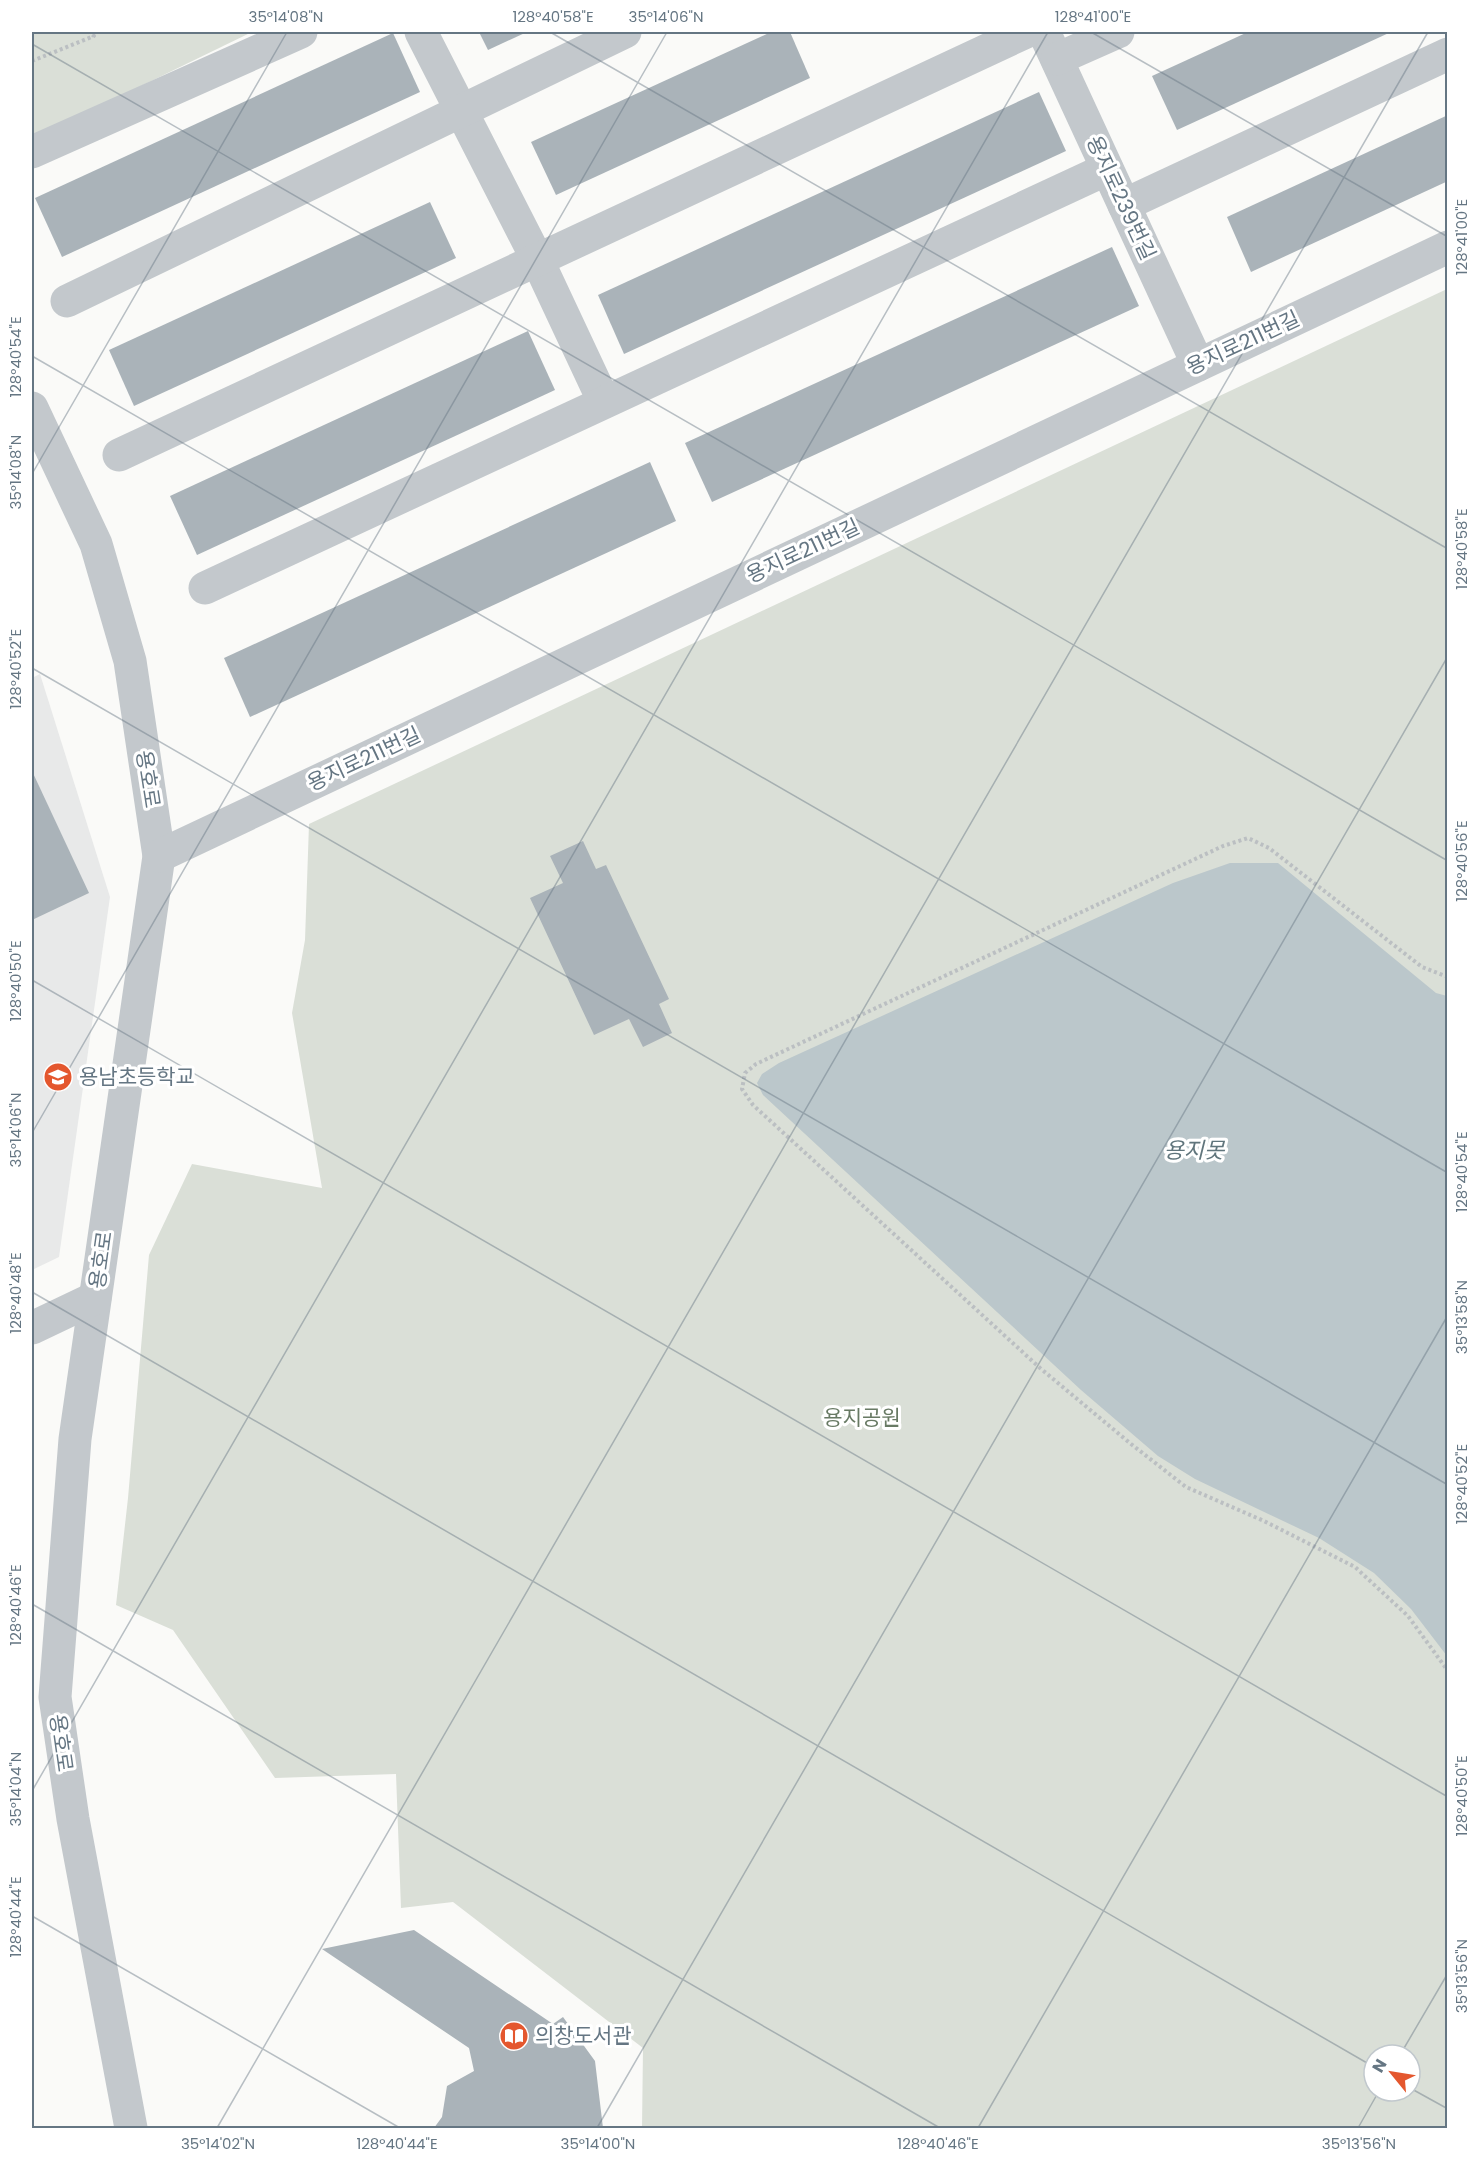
<svg xmlns="http://www.w3.org/2000/svg" width="1479" height="2160" font-family="Poppins,'Noto Sans KR',sans-serif">
<style>
.built{fill:#e8e9e9}
.green{fill:#dadfd7;fill-rule:evenodd}
.water{fill:#bbc7cb}
.building{fill:#aab3b9}
.lines{fill:none;stroke-linecap:round;stroke-linejoin:round}
.path{stroke:#bbbfc2;stroke-width:4;stroke-dasharray:3 3;stroke-linecap:butt}
.minor{stroke:#c3c8cc;stroke-width:33}
.ticks{fill:none;stroke:#657683;stroke-width:1.5;stroke-opacity:0.45}
.labels{text-anchor:middle;stroke-width:6;stroke-linejoin:round;paint-order:stroke}
.street-label{font-size:21px;fill:#657683;stroke:#fff}
.poi-label{font-size:21px;fill:#657683;stroke:#fff;text-anchor:start}
.park-label{font-size:21px;fill:#687a64;stroke:#fff}
.water-label{font-size:22px;font-style:italic;fill:#60757c;stroke:#fff}
.neatline{fill:none;stroke:#657683;stroke-width:2}
.ticks-label{font-size:15px;text-anchor:middle;fill:#657683}
</style>
<rect width="100%" height="100%" fill="#fafaf8"/>
<polygon class="built" points="40,674 110,897 59,1257 32,1270 32,678"/>
<g class="green">
<polygon points="32,32 252,32 32,139"/>
<path d="M1447 289V2128H642L643 2048 453 1902 401 1908 396 1774 275 1778 173 1630 116 1605 128 1498 149 1255 192 1164 322 1188 292 1013 305 940 309 824ZM1374 2055H1410V2091H1374Z"/>
</g>
<polygon class="water" points="1230,863 1278,863 1436,993 1447,996 1447,1656 1411,1609 1374,1573 1319,1538 1195,1479 1158,1456 1081,1390 763,1095 757,1083 762,1074 779,1063 1173,883"/>
<g class="building">
<polygon points="479,32 527,32 488,50"/>
<polygon points="771,32 790,32 810,78 556,195 531,142"/>
<polygon points="1248,32 1391,32 1177,130 1152,76"/>
<polygon points="393,33 420,92 62,257 35,198"/>
<polygon points="1039,92 1066,151 624,354 598,295"/>
<polygon points="1448,115 1448,181 1251,272 1227,217"/>
<polygon points="430,202 456,258 134,406 109,350"/>
<polygon points="1112,247 1139,306 712,502 685,443"/>
<polygon points="528,331 555,390 197,555 170,496"/>
<polygon points="650,462 676,521 250,717 224,658"/>
<polygon points="32,771 89,893 32,920"/>
<polygon points="583,841 596,869 606,865 669,999 659,1004 672,1033 643,1047 629,1019 594,1035 530,898 563,883 550,856"/>
<polygon points="414,1930 553,2024 563,2017 595,2061 603,2128 434,2128 442,2117 447,2086 474,2071 469,2048 322,1949"/>
</g>
<g class="lines">
<g class="path">
<polyline points="32,61 94,36 89,32"/>
<polyline points="1448,977 1422,967 1269,848 1248,838 1223,846 756,1064 745,1073 742,1089 753,1105 1040,1368 1131,1444 1186,1487 1264,1521 1355,1567 1408,1616 1448,1671"/>
</g>
<g class="minor">
<polyline points="421,32 537,259 604,402"/>
<polyline points="1044,32 1198,365"/>
<polyline points="1057,59 1118,32"/>
<polyline points="32,152 301,32"/>
<polyline points="1124,205 1448,54"/>
<polyline points="67,301 625,32"/>
<polyline points="32,408 96,544 130,661 159,856 75,1439 55,1697 73,1819 131,2128"/>
<polyline points="119,455 1026,32"/>
<polyline points="205,588 1107,169"/>
<polyline points="159,856 1448,247"/>
<polyline points="32,1328 95,1298"/>
</g>
</g>
<path class="ticks" d="M550 32 1448 549M1091 32 1448 237M32 44 1448 861M32 356 1448 1173M32 474 287 32M32 668 1448 1485M32 980 1448 1797M32 1133 667 32M32 1292 1374 2067M32 1604 940 2128M32 1791 1048 32M32 1916 400 2128M1400 2055 1448 1973M1410 2088 1448 2109M217 2128 1428 32M597 2128 1448 656M978 2128 1448 1315M1358 2128 1379 2091"/>
<defs>
<g id="school-disc" transform="scale(1.5)"><circle r="9.5" fill="#e4572e" stroke="#fff"/><path d="M0-5L7-2L0 1L-7-2ZM-4 1L0 2.5L4 1V4Q0 6-4 4Z" fill="#fff"/></g>
<g id="library-disc" transform="scale(1.5)"><circle r="9.5" fill="#e4572e" stroke="#fff"/><path d="M-6-4Q-3-5.5-.7-3.5V5Q-3 3-6 4ZM6-4Q3-5.5 .7-3.5V5Q3 3 6 4Z" fill="#fff"/></g>
</defs>
<g fill-rule="evenodd">
<use href="#school-disc" x="58" y="1077"/>
<use href="#library-disc" x="514" y="2036"/>
</g>
<g class="labels">
<g class="street-label">
<text transform="translate(1121 198) rotate(65)" y="7">용지로239번길</text>
<text transform="translate(1243 343) rotate(-25)" y="7">용지로211번길</text>
<text transform="translate(803 551) rotate(-25)" y="7">용지로211번길</text>
<text transform="translate(364 759) rotate(-25)" y="7">용지로211번길</text>
<text transform="translate(148 779) rotate(81)" y="7">용호로</text>
<text transform="translate(101 1260) rotate(-82)" y="7">용호로</text>
<text transform="translate(61 1743) rotate(82)" y="7">용호로</text>
</g>
<g class="poi-label">
<text x="79" y="1084">용남초등학교</text>
<text x="535" y="2043">의창도서관</text>
</g>
<g class="park-label">
<text x="862" y="1425">용지공원</text>
</g>
<g class="water-label">
<text x="1194" y="1158">용지못</text>
</g>
</g>
<rect width="1479" height="2160" fill="none" stroke="#ffffff" stroke-width="66"/>
<g transform="translate(1392 2073) rotate(300)"><circle r="28" fill="#ffffff" stroke="#c1c8cd" stroke-width="1.5"/>
<path d="M0-4.5L10 22L0 15L-10 22Z" fill="#e4572e"/>
<text y="-9" font-size="16" font-weight="bold" text-anchor="middle" fill="#657683">N</text>
</g>
<rect x="33" y="33" width="1413" height="2094" class="neatline"/>
<g class="ticks-label">
<text x="286" y="22">35°14'08"N</text>
<text x="553" y="22">128°40'58"E</text>
<text x="666" y="22">35°14'06"N</text>
<text x="1093" y="22">128°41'00"E</text>
<text transform="translate(1462 237) rotate(-90)" y="5">128°41'00"E</text>
<text transform="translate(16 357) rotate(-90)" y="5">128°40'54"E</text>
<text transform="translate(16 472) rotate(-90)" y="5">35°14'08"N</text>
<text transform="translate(1462 549) rotate(-90)" y="5">128°40'58"E</text>
<text transform="translate(16 669) rotate(-90)" y="5">128°40'52"E</text>
<text transform="translate(1462 861) rotate(-90)" y="5">128°40'56"E</text>
<text transform="translate(16 981) rotate(-90)" y="5">128°40'50"E</text>
<text transform="translate(16 1130) rotate(-90)" y="5">35°14'06"N</text>
<text transform="translate(1462 1172) rotate(-90)" y="5">128°40'54"E</text>
<text transform="translate(16 1293) rotate(-90)" y="5">128°40'48"E</text>
<text transform="translate(1462 1317) rotate(-90)" y="5">35°13'58"N</text>
<text transform="translate(1462 1484) rotate(-90)" y="5">128°40'52"E</text>
<text transform="translate(16 1605) rotate(-90)" y="5">128°40'46"E</text>
<text transform="translate(16 1789) rotate(-90)" y="5">35°14'04"N</text>
<text transform="translate(1462 1796) rotate(-90)" y="5">128°40'50"E</text>
<text transform="translate(16 1917) rotate(-90)" y="5">128°40'44"E</text>
<text transform="translate(1462 1976) rotate(-90)" y="5">35°13'56"N</text>
<text x="218" y="2149">35°14'02"N</text>
<text x="397" y="2149">128°40'44"E</text>
<text x="598" y="2149">35°14'00"N</text>
<text x="938" y="2149">128°40'46"E</text>
<text x="1359" y="2149">35°13'56"N</text>
</g>
</svg>
